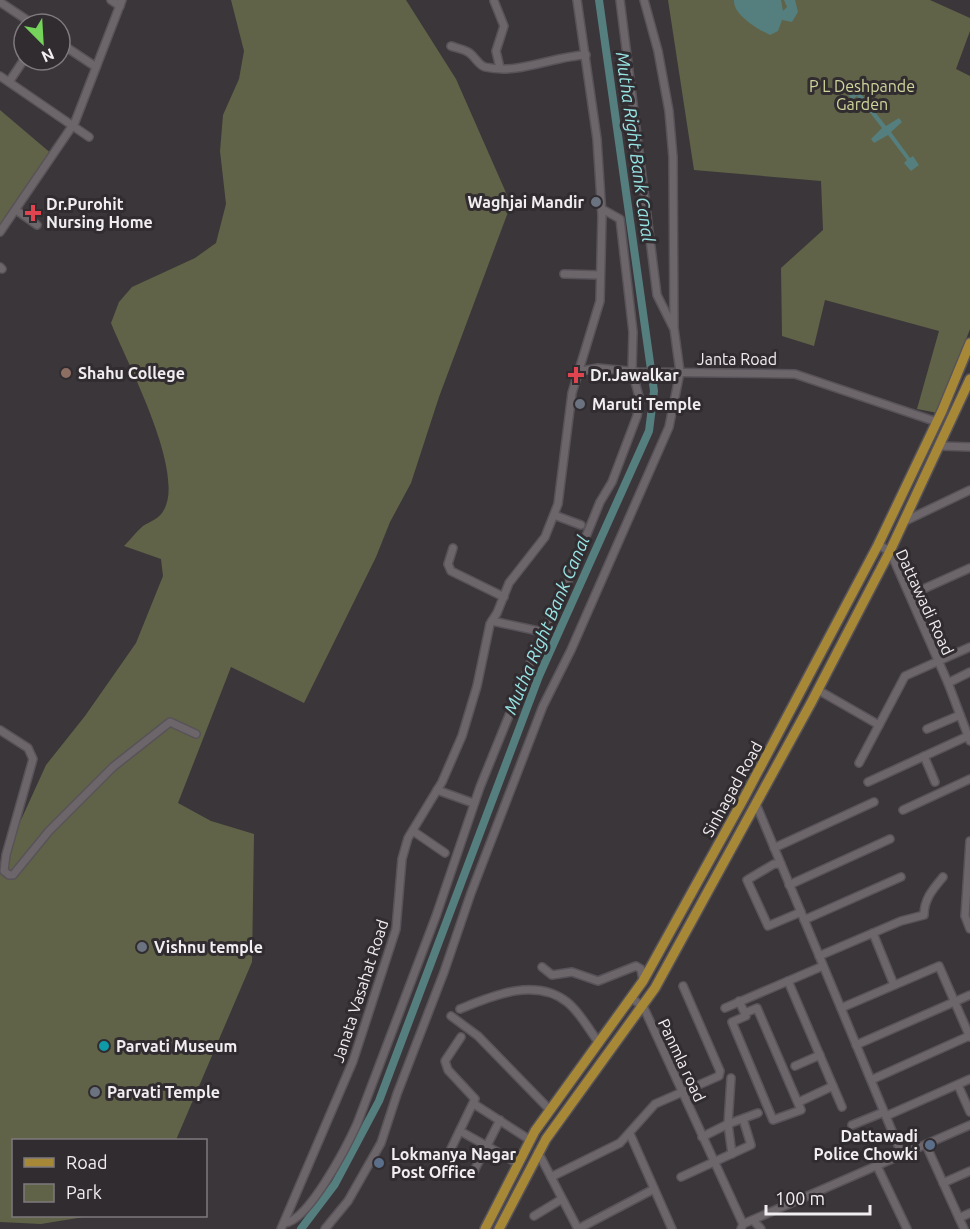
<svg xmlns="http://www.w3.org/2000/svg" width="970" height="1229" font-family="Ubuntu,sans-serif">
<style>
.green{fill:#606347}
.water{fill:#557e7f}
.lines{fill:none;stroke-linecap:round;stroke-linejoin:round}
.canal{stroke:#557e7f;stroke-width:8}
.minor-casing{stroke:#585358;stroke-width:10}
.major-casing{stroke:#585358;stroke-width:12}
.minor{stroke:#6c666b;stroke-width:7}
.major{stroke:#a68837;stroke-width:9}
.worship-dot{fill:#6b7280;stroke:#312c30;stroke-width:2}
.health-dot{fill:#e0444e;stroke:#312c30;stroke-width:2}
.education-dot{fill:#8d6e63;stroke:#312c30;stroke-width:2}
.culture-dot{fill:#0f9aa8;stroke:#312c30;stroke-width:2}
.service-dot{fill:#5c6f8a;stroke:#312c30;stroke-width:2}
.labels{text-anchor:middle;stroke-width:6;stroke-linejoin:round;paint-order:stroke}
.park-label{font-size:16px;fill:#d0d59b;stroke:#312c30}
.poi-label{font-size:16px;font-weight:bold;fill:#f1eef1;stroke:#312c30;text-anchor:start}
.street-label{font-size:16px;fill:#f1eef1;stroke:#312c30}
.water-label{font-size:18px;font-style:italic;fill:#97e4e5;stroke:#312c30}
</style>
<rect width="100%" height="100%" fill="#3b363a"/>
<g class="green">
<path d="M231 0H406L456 79 511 204 439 397 411 483 390 522 376 557 304 703 231 667 178 803 211 821 254 834 252 962 176 1140H14V1216H90L41 1224 0 1222V866L46 765 85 716 136 643 163 576 161 559 124 546C130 540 136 532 143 526 149 522 158 519 162 513 189 477 126 361 111 323L119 302 132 287 195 258 216 243 226 204 220 151 223 115 239 79 244 51Z"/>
<polygon points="668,0 930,0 970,18 970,31 956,69 970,76 970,329 938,413 917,409 939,331 825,300 814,346 782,336 781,268 823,230 821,181 694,170"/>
<polygon points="0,110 53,155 3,227 0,224"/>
</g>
<g class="water">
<path d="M734 0H781L783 11 787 7 784 0H795L798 12 792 22 782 20 778 31 770 35C758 29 733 15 734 0Z"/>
<polygon points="860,82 866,89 861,94 886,126 899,118 902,122 891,132 910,158 913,156 919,165 911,171 904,163 907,160 888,135 874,143 871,139 882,128 857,96 852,100 846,92"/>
</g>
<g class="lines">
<polyline class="canal" points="301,1229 335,1184 379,1101 539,676 649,431 654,391 599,0"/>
<g class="minor-casing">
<g id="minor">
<polyline points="111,0 120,6"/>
<polyline points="620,0 657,295 673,327"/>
<polyline points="494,1 504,26 496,51 500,68"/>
<polyline points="0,2 33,24"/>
<polyline points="60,43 96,67"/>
<path d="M451 46C456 48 463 49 468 52 475 56 478 65 485 67 519 75 553 56 586 55"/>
<polyline points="0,76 89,137"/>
<polyline points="9,82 23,61"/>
<polyline points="16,210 37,225"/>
<polyline points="0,232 75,122 122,0"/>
<polyline points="0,267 2,269"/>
<polyline points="564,274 600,275"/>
<polyline points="581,371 598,368 638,372 795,374 937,422"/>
<polyline points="940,446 970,447"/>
<polyline points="554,515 581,525"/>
<polyline points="903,522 970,490"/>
<polyline points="878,545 890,551 948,683 970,741"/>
<polyline points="453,548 448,564 451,571 504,597"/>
<polyline points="910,595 970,568"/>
<polyline points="492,621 543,632"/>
<polyline points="948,683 970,672"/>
<polyline points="818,690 879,725"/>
<polyline points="927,729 960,715"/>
<polyline points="0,730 28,748 33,759 6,855 4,871 9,875 13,875 49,831 113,767 170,722 196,734"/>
<polyline points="924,756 935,782"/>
<polyline points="859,763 905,676 970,647"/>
<polyline points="868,782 968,736"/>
<polyline points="437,790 473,803"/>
<polyline points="756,804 902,1155"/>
<polyline points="903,810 970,779"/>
<polyline points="413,831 445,853"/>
<polyline points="970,841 965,916 970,929"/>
<polyline points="774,848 874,802"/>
<polyline points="781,864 774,864 747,880 768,926 801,912"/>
<polyline points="789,885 890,839"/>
<polyline points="804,920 901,877"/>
<polyline points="873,933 894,985"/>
<path d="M819 956 901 921 924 915C924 899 933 889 943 877"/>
<polyline points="542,967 552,975 572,972 598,981 636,966 641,969 643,981"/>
<polyline points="788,981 842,1107"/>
<polyline points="632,999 643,1006 743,1224 741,1229"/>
<polyline points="739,1001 746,1016 732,1022 773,1120 801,1110 757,1008 745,1013"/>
<polyline points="725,1008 823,966"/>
<polyline points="841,1008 939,966 970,1037"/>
<path d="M460 1009C492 996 535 977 567 1002 580 1012 589 1030 599 1043"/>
<polyline points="451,1016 478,1036 550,1110"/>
<polyline points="856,1045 970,995"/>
<polyline points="795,1066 820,1055"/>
<polyline points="731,1078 728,1124 758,1113"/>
<polyline points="871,1080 969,1036"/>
<polyline points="958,1085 970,1112"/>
<polyline points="801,1101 833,1086"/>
<polyline points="474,1104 530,1140"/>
<polyline points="886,1116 970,1079"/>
<polyline points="852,1125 884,1112"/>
<polyline points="460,1131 517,1163"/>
<polyline points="630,1134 672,1229"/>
<polyline points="702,1137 728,1124 732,1154"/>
<polyline points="926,1145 964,1229"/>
<polyline points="538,1152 578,1229"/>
<polyline points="448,1155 475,1099 448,1070 445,1061 461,1037"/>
<polyline points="877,1166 907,1229"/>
<polyline points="473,1173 500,1120"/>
<polyline points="551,1177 620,1143 655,1104 719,1076 720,1071 683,986"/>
<polyline points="681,1177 751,1145 743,1119"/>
<polyline points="943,1183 970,1171"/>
<polyline points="534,1216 562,1199"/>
<polyline points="959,1218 970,1213"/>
<polyline points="753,1220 761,1229"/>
<path d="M285 1223C309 1220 347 1146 357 1124L436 916 480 787 542 634 558 605 600 502 612 482 637 416 640 400 632 371 633 332 620 219 602 209"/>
<polyline points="743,1224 970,1125"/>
<polyline points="281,1229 353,1061 396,929 402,859 408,838 442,782 462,736 477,686 490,624 497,613 509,583 545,537 558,504 572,393 600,301 602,216 597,139 577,0"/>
<polyline points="325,1229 348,1201 381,1143 397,1094 444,972 471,893 543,706 571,650 669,427 680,372 674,328 673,157 669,111 658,51 644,0"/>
<polyline points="578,1229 654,1189"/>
</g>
</g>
<g class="major-casing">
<g id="major">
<polyline points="485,1229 535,1131 643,981 744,798 878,545 942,411 970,343"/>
<polyline points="499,1229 546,1139 655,988 811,703 890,551 970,379"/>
</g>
</g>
<use href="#minor" class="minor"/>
<use href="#major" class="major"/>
</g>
<g class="worship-dot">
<circle cx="596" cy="202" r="6"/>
<circle cx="580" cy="404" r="6"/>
<circle cx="142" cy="947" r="6"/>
<circle cx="95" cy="1092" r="6"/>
</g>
<g class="health-dot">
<path d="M30 204h6v6h6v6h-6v6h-6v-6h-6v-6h6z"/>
<path d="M573 366h6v6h6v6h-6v6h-6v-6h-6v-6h6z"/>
</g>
<circle class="education-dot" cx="66" cy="373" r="6"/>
<circle class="culture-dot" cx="104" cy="1046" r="6"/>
<g class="service-dot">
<circle cx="930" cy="1145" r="6"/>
<circle cx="379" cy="1163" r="6"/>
</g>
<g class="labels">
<g class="park-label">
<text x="862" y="92">P L Deshpande<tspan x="862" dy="18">Garden</tspan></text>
</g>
<g class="poi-label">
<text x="584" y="208" text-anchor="end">Waghjai Mandir</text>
<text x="46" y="210">Dr.Purohit<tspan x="46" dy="18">Nursing Home</tspan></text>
<text x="78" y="379">Shahu College</text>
<text x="590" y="381">Dr.Jawalkar</text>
<text x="592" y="410">Maruti Temple</text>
<text x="154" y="953">Vishnu temple</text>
<text x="116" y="1052">Parvati Museum</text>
<text x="107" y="1098">Parvati Temple</text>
<text x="918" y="1142" text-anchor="end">Dattawadi<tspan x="918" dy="18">Police Chowki</tspan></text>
<text x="391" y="1160">Lokmanya Nagar<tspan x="391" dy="18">Post Office</tspan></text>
</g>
<g class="street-label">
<text x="737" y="365">Janta Road</text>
<text transform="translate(925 602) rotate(65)" y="6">Dattawadi Road</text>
<text transform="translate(732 789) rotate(-61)" y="6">Sinhagad Road</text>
<text transform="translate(360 991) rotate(-72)" y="6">Janata Vasahat Road</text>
<text transform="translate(682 1060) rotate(65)" y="6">Panmla road</text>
</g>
<g class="water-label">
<text transform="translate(635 147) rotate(82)" y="6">Mutha Right Bank Canal</text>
<text transform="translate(547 625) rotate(-67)" y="6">Mutha Right Bank Canal</text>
</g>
</g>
<rect x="12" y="1139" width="195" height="78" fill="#312c30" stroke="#7e7a7d" stroke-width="1.5"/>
<rect x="24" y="1158" width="30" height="9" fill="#a68837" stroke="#7e7a7d" stroke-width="1.5"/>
<text x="66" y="1169" font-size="18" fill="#f1eef1">Road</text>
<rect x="24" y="1184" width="30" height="18" fill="#606347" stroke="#7e7a7d" stroke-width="1.5"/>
<text x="66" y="1199" font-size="18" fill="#f1eef1">Park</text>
<g transform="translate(42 42) rotate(156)"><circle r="28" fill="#312c30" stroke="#7e7a7d" stroke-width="1.5"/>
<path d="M0-4.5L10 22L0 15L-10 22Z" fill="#75d25b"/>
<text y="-9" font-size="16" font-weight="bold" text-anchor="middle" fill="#f1eef1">N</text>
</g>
<path d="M766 1205v9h104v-9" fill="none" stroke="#f1eef1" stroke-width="3"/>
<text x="775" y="1205" font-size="18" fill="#f1eef1" stroke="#312c30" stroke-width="4.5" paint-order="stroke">100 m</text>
</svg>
